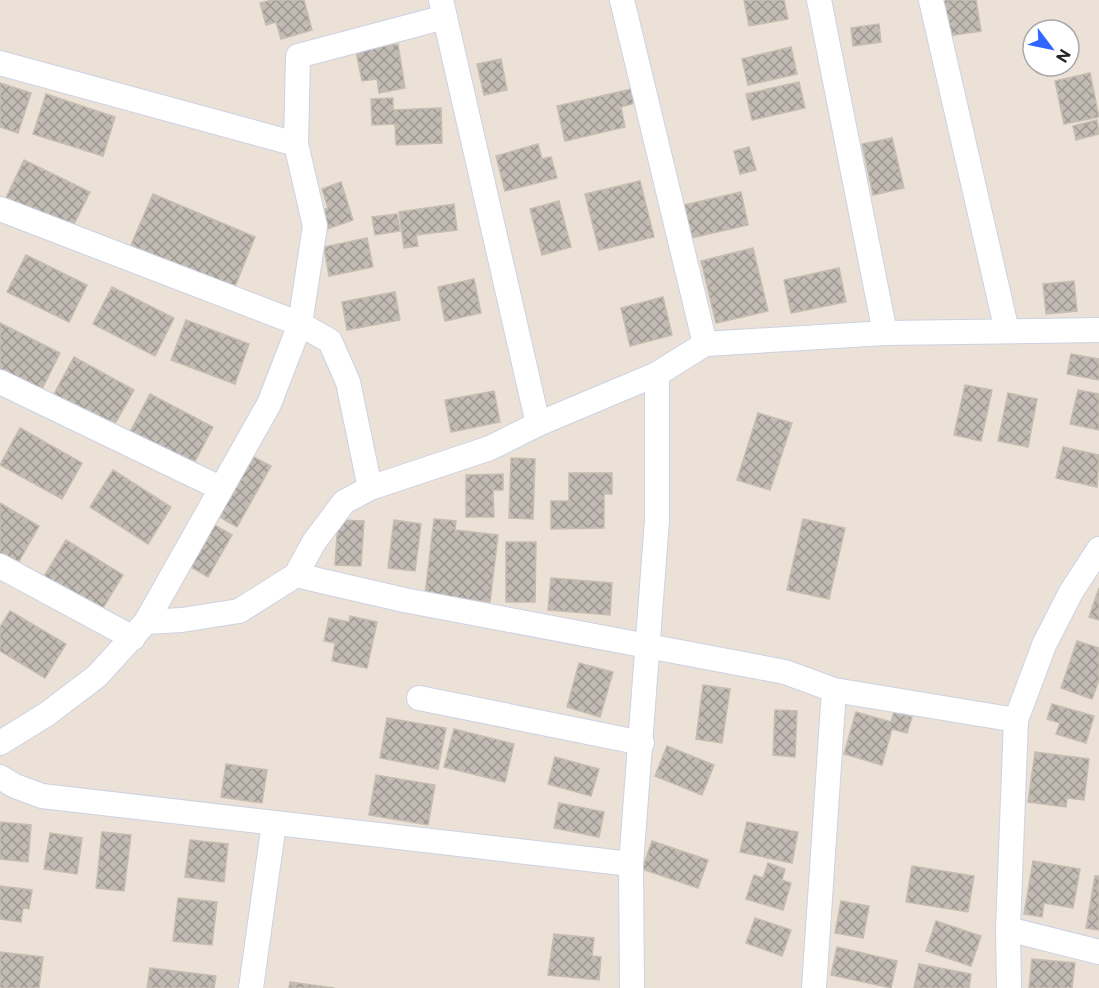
<svg xmlns="http://www.w3.org/2000/svg" width="1099" height="988" font-family="Commissioner,sans-serif">
<style>
.building{fill:url(#building-cross-hatch);stroke:#c6bdb1;stroke-width:1.5}
.lines{fill:none;stroke-linecap:round;stroke-linejoin:round}
.street-casing{stroke:#ccd2e2;stroke-width:26}
.street{stroke:#fff;stroke-width:24}
</style>
<defs>
<pattern id="building-cross-hatch" width="8" height="8" patternUnits="userSpaceOnUse" patternTransform="scale(1.5)"><rect width="8" height="8" fill="#c2bbb4"/><path d="M0 0l8 8M0 8l8-8" fill="none" stroke="#9e9892"/></pattern>
</defs>
<rect width="100%" height="100%" fill="#ebe1d7"/>
<g class="building">
<polygon points="272,0 304,0 312,30 281,39 276,22 266,25 260,3"/>
<polygon points="744,0 784,0 788,19 749,26"/>
<polygon points="942,0 976,0 981,31 948,36"/>
<polygon points="879,24 881,42 853,46 851,28"/>
<polygon points="398,44 405,88 379,93 377,79 362,81 356,51"/>
<polygon points="791,47 797,74 748,85 742,59"/>
<polygon points="501,59 507,90 484,95 477,64"/>
<polygon points="1090,73 1099,117 1064,124 1055,81"/>
<polygon points="799,82 805,108 752,120 746,94"/>
<polygon points="0,83 31,93 18,133 0,127"/>
<polygon points="632,89 635,103 621,107 625,127 565,141 557,106"/>
<polygon points="46,94 115,117 103,156 33,134"/>
<polygon points="393,98 393,110 441,108 442,143 396,145 395,124 372,125 371,99"/>
<polygon points="1097,120 1099,134 1076,140 1073,126"/>
<polygon points="892,138 904,188 873,195 862,144"/>
<polygon points="538,144 542,159 551,157 557,178 505,191 496,156"/>
<polygon points="749,147 756,170 740,174 734,151"/>
<polygon points="24,160 90,192 70,232 5,200"/>
<polygon points="640,181 654,237 599,250 585,194"/>
<polygon points="341,182 353,220 327,229 321,211 328,208 322,189"/>
<polygon points="741,192 748,225 691,238 684,205"/>
<polygon points="153,194 255,237 234,289 131,245"/>
<polygon points="559,201 571,247 542,255 530,209"/>
<polygon points="454,204 457,230 416,235 418,246 404,248 399,212"/>
<polygon points="397,214 400,231 375,235 372,217"/>
<polygon points="367,238 373,267 329,276 324,247"/>
<polygon points="753,248 768,311 716,323 701,261"/>
<polygon points="26,255 87,285 69,322 7,292"/>
<polygon points="839,268 846,302 791,313 784,280"/>
<polygon points="474,279 481,313 445,321 438,287"/>
<polygon points="1074,281 1077,311 1046,314 1043,284"/>
<polygon points="112,287 174,318 155,356 93,324"/>
<polygon points="395,292 400,320 347,330 342,302"/>
<polygon points="663,297 672,335 630,346 621,308"/>
<polygon points="186,320 249,344 235,384 171,360"/>
<polygon points="0,323 60,353 40,393 0,373"/>
<polygon points="1071,354 1099,359 1099,380 1067,374"/>
<polygon points="74,357 134,390 112,429 53,396"/>
<polygon points="965,385 992,390 981,441 954,435"/>
<polygon points="1078,390 1099,394 1099,430 1070,424"/>
<polygon points="494,391 500,422 451,432 445,400"/>
<polygon points="1008,393 1037,399 1028,447 998,441"/>
<polygon points="150,394 213,427 192,467 129,434"/>
<polygon points="758,413 792,423 770,490 737,480"/>
<polygon points="20,428 82,463 62,499 0,465"/>
<polygon points="1063,447 1099,455 1097,487 1056,478"/>
<polygon points="244,452 271,466 237,527 211,512"/>
<polygon points="511,458 535,459 533,519 509,518"/>
<polygon points="113,470 171,507 148,544 90,507"/>
<polygon points="569,473 612,473 612,494 604,494 604,528 551,529 551,501 569,501"/>
<polygon points="503,474 503,490 493,490 494,517 466,517 466,475"/>
<polygon points="0,503 39,526 17,565 0,556"/>
<polygon points="434,519 456,521 455,530 498,535 490,602 425,595"/>
<polygon points="803,519 845,528 829,599 787,590"/>
<polygon points="338,520 364,521 361,566 335,565"/>
<polygon points="394,520 421,524 415,571 388,568"/>
<polygon points="208,521 232,535 208,577 184,563"/>
<polygon points="66,540 123,575 100,613 43,578"/>
<polygon points="506,542 536,542 535,602 506,602"/>
<polygon points="551,578 612,583 610,615 548,610"/>
<polygon points="1099,588 1099,620 1089,617"/>
<polygon points="10,611 66,644 45,678 0,651 0,627"/>
<polygon points="350,616 377,622 367,668 332,661 335,643 324,641 329,618 349,622"/>
<polygon points="1077,641 1099,648 1099,680 1092,699 1061,688"/>
<polygon points="579,663 613,672 600,717 567,707"/>
<polygon points="703,685 730,689 722,743 696,739"/>
<polygon points="1052,704 1094,716 1086,743 1056,734 1060,723 1047,719"/>
<polygon points="775,710 797,711 795,757 773,755"/>
<polygon points="856,712 891,722 894,712 912,717 907,733 892,729 882,765 844,754"/>
<polygon points="387,718 446,728 438,769 380,758"/>
<polygon points="454,729 514,744 505,782 444,767"/>
<polygon points="667,746 714,765 702,795 655,776"/>
<polygon points="1035,752 1089,759 1084,800 1067,798 1066,807 1028,802"/>
<polygon points="555,757 599,769 591,796 548,784"/>
<polygon points="226,764 267,770 262,803 221,797"/>
<polygon points="376,775 435,785 428,825 369,815"/>
<polygon points="559,803 604,812 599,837 554,828"/>
<polygon points="0,822 31,825 28,862 0,859"/>
<polygon points="747,822 798,832 792,863 740,852"/>
<polygon points="102,832 131,835 124,891 96,888"/>
<polygon points="50,833 82,838 77,874 44,869"/>
<polygon points="190,840 228,844 224,882 185,877"/>
<polygon points="652,841 708,860 698,888 642,869"/>
<polygon points="1033,861 1080,869 1073,908 1044,903 1042,917 1024,914"/>
<polygon points="768,863 785,869 782,880 791,883 783,910 746,899 754,875 763,878"/>
<polygon points="912,866 974,876 968,912 906,902"/>
<polygon points="1095,876 1099,876 1099,930 1086,928"/>
<polygon points="0,886 32,890 29,909 23,908 21,922 0,919"/>
<polygon points="178,898 217,902 212,945 173,941"/>
<polygon points="841,901 869,906 863,938 835,933"/>
<polygon points="755,918 791,930 782,956 746,943"/>
<polygon points="936,921 981,936 971,966 926,951"/>
<polygon points="554,934 594,938 592,956 601,957 599,980 548,975"/>
<polygon points="837,947 897,961 891,988 831,975"/>
<polygon points="0,952 43,957 39,988 0,988"/>
<polygon points="1032,959 1075,963 1072,988 1029,988"/>
<polygon points="919,964 971,974 969,988 914,988"/>
<polygon points="150,968 216,976 214,988 147,988"/>
<polygon points="290,982 334,988 289,988"/>
</g>
<g class="lines">
<g class="street-casing">
<g id="street">
<polyline points="441,0 538,424"/>
<polyline points="622,0 705,344"/>
<polyline points="819,0 885,333"/>
<polyline points="931,0 1007,331"/>
<polyline points="0,63 296,144"/>
<polyline points="0,209 300,324 330,341 348,382 370,488"/>
<polyline points="0,382 220,488"/>
<polyline points="0,566 133,638"/>
<polyline points="296,575 404,600 785,672 834,690 814,988"/>
<polyline points="146,622 182,620 239,611 296,575 314,542 344,502 370,488 490,448 538,424 657,374 705,344 885,333 1099,330"/>
<polyline points="834,690 1016,720"/>
<polyline points="419,698 642,743"/>
<polyline points="0,743 47,714 97,676 146,622 269,404 300,324 315,226 296,144 298,56 445,17"/>
<polyline points="0,777 15,786 42,796 631,864"/>
<polyline points="1008,929 1099,952"/>
<polyline points="251,988 274,823"/>
<polyline points="632,988 631,864 657,520 657,374"/>
<polyline points="1009,988 1008,929 1016,720 1044,645 1071,592 1099,549"/>
</g>
</g>
<use href="#street" class="street"/>
</g>
<g transform="translate(1051 48) rotate(122)"><circle r="28" fill="#ffffff" stroke="#a9a9a9" stroke-width="1.5"/>
<path d="M0-4.5L10 22L0 15L-10 22Z" fill="#3066ff"/>
<text y="-9" font-size="16" font-weight="bold" text-anchor="middle" fill="#272727">N</text>
</g>
</svg>
